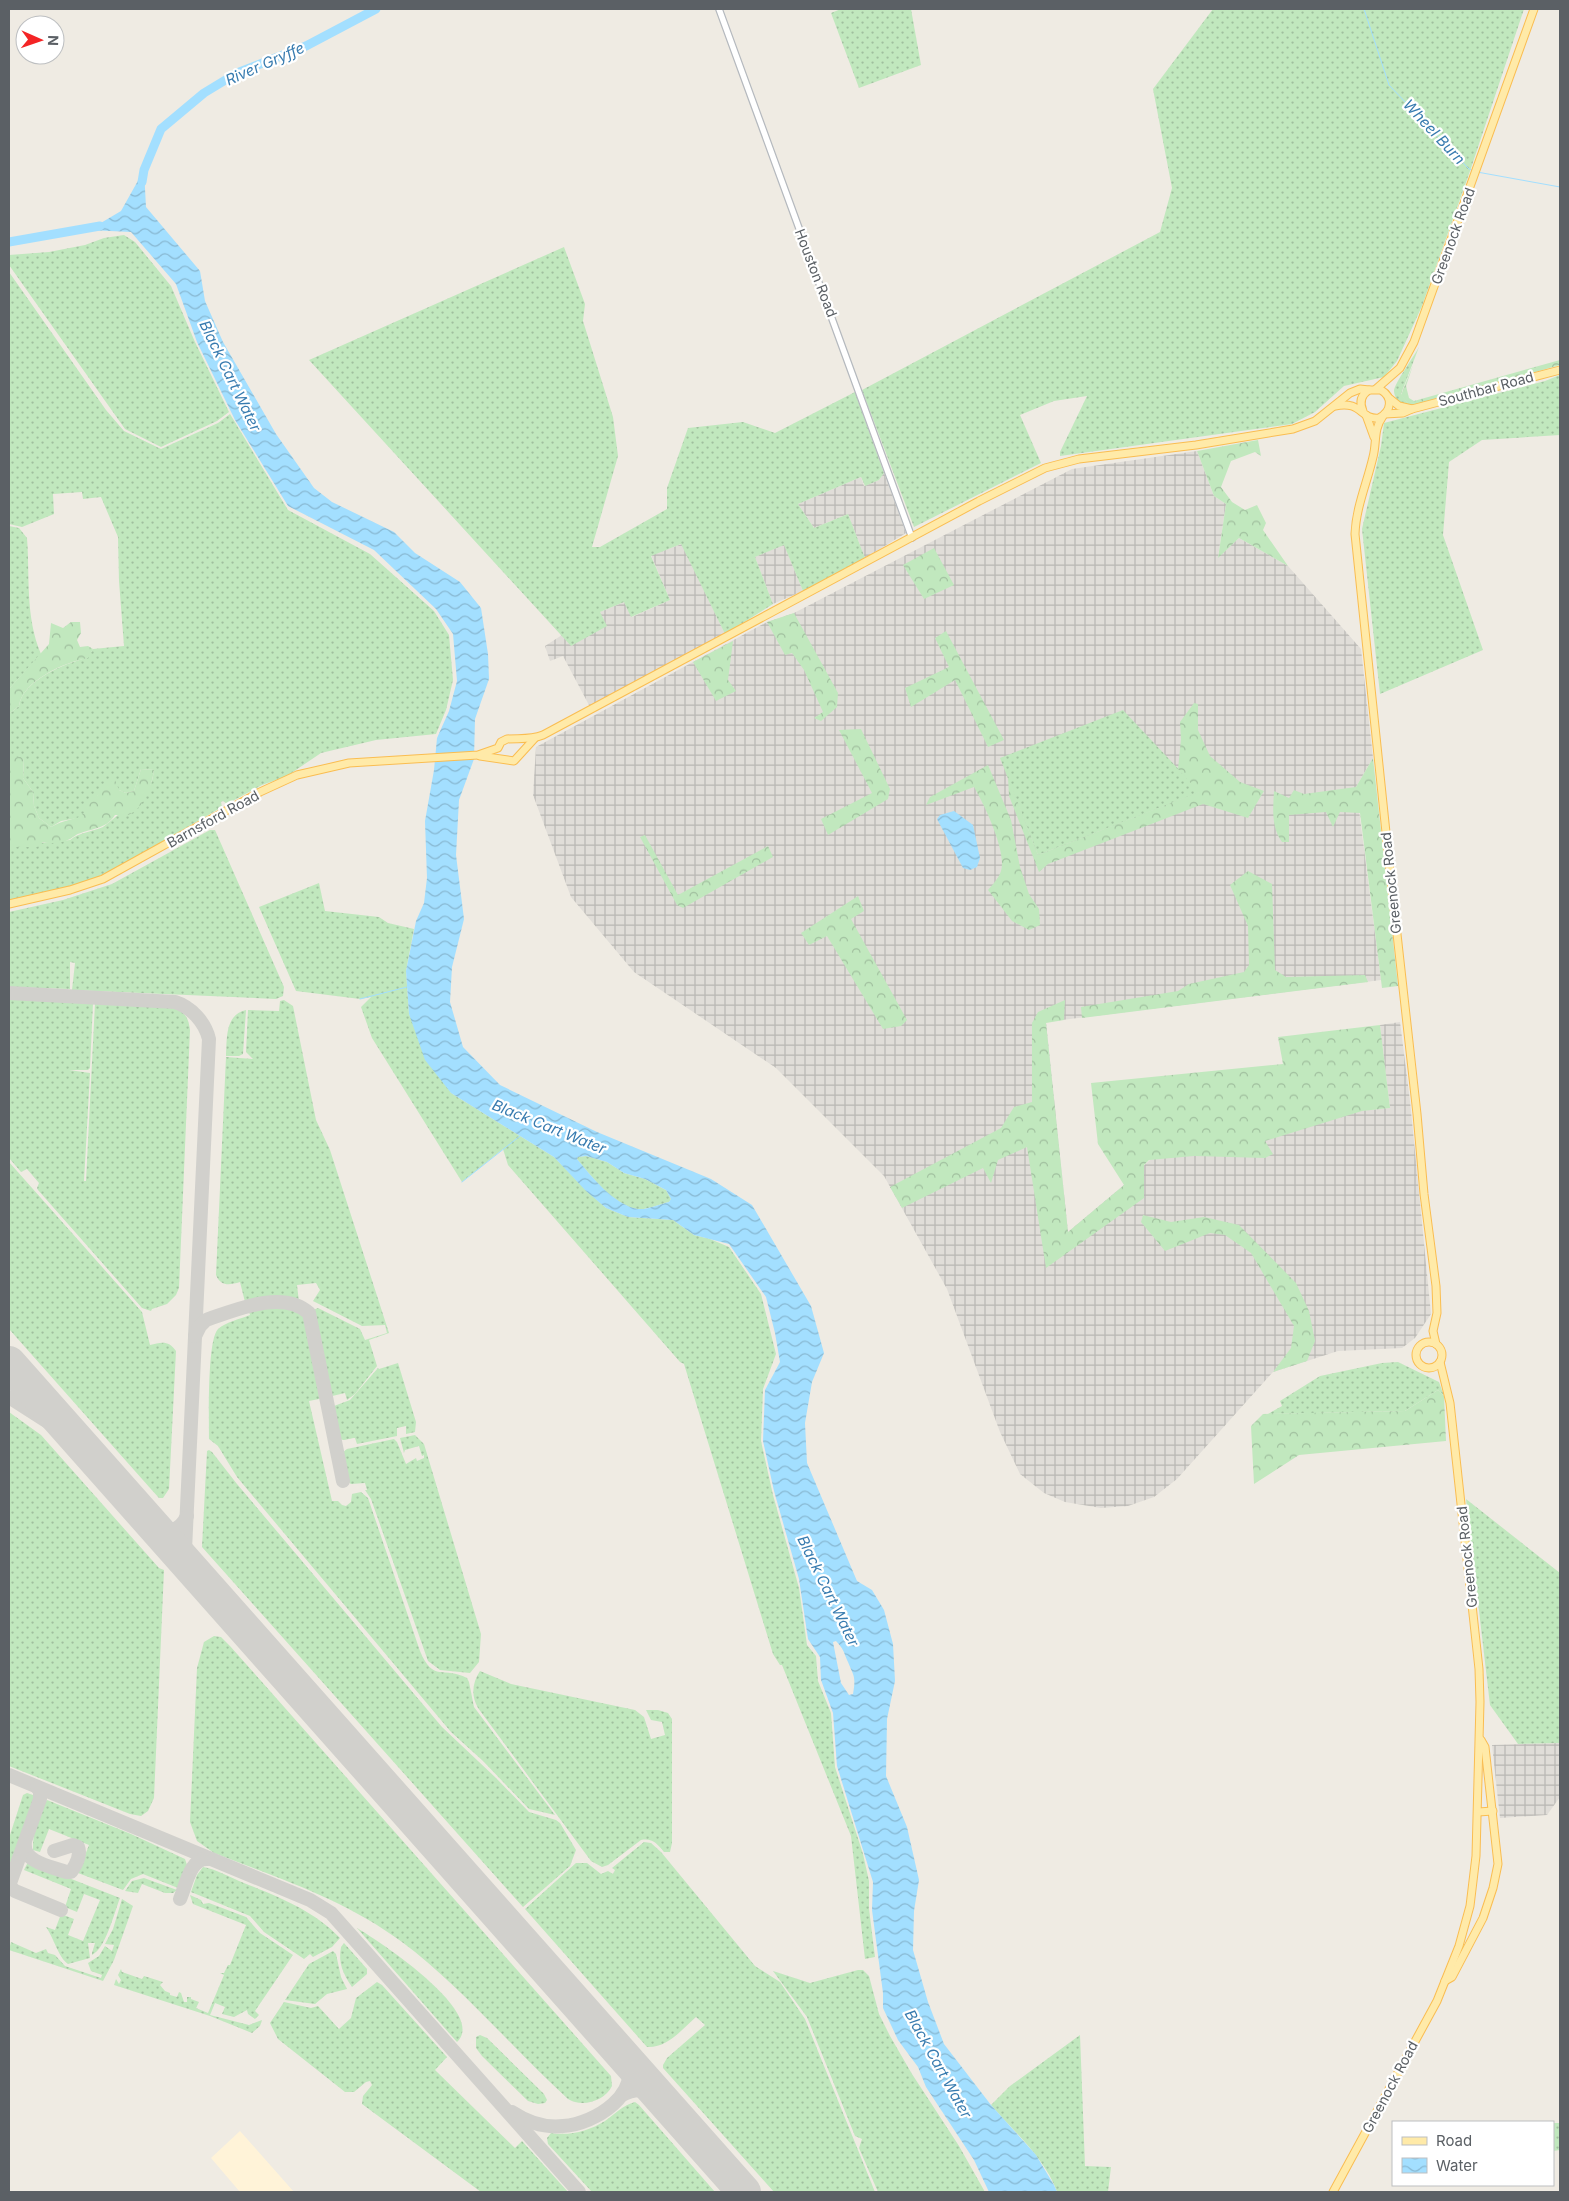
<svg xmlns="http://www.w3.org/2000/svg" width="1569" height="2201" font-family="Inter,sans-serif">
<style>
.commercial{fill:#fff3d8}
.industrial{fill:url(#industrial-grid)}
.grass{fill:url(#grass-dots)}
.forest{fill:url(#forest-crowns)}
.water{fill:url(#water-waves);fill-rule:evenodd}
.lines{fill:none;stroke-linecap:round;stroke-linejoin:round}
.stream{stroke:#a3dfff;stroke-width:1}
.river{stroke:#a3dfff;stroke-width:9}
.taxiway{stroke:#d1d0cc;stroke-width:14}
.runway{stroke:#d1d0cc;stroke-width:34}
.secondary-casing{stroke:#b5b9be;stroke-width:8}
.primary-casing{stroke:#fabd51;stroke-width:9}
.secondary{stroke:#fff;stroke-width:5.5}
.primary{stroke:#ffeaa8;stroke-width:7}
.labels{text-anchor:middle;stroke-width:4.5;stroke-linejoin:round;paint-order:stroke}
.street-label{font-size:14px;fill:#5b6065;stroke:#fff}
.water-label{font-size:15px;font-style:italic;fill:#377baf;stroke:#fff}
</style>
<defs>
<pattern id="industrial-grid" width="8" height="8" patternUnits="userSpaceOnUse" patternTransform="scale(1.25)"><rect width="8" height="8" fill="#e0ddd8"/><path d="M0 4h8M4 0v8" fill="none" stroke="#b9b7b3"/></pattern>
<pattern id="grass-dots" width="8" height="8" patternUnits="userSpaceOnUse" patternTransform="scale(1.25)"><rect width="8" height="8" fill="#c1e8be"/><path d="M2 2h.1M6 6h.1" fill="none" stroke="#a0bf9e" stroke-width="1.8" stroke-linecap="round"/></pattern>
<pattern id="forest-crowns" width="20" height="18" patternUnits="userSpaceOnUse" patternTransform="scale(1.25)"><rect width="20" height="18" fill="#c1e8be"/><path d="M2 6a3 3 0 1 1 6 0M12 15a3 3 0 1 1 6 0" fill="none" stroke="#a0bf9e"/></pattern>
<pattern id="water-waves" width="16" height="10" patternUnits="userSpaceOnUse" patternTransform="scale(1.25)"><rect width="16" height="10" fill="#a3dfff"/><path d="M0 5q4-4 8 0t8 0" fill="none" stroke="#88b8d2"/></pattern>
</defs>
<rect width="100%" height="100%" fill="#efebe3"/>
<polygon class="commercial" points="240,2131 294,2192 240,2192 211,2158"/>
<g class="industrial">
<polygon points="1197,451 1214,496 1226,504 1218,557 1239,538 1288,566 1361,649 1373,758 1356,787 1381,980 1046,1022 1068,1232 1124,1185 1184,1127 1390,1108 1380,1025 1400,1022 1410,1101 1431,1314 1415,1338 1402,1348 1338,1351 1273,1372 1177,1479 1154,1497 1128,1506 1101,1508 1065,1502 1044,1493 1020,1474 1000,1432 947,1289 884,1176 776,1068 634,972 571,897 533,795 536,747 767,622 794,613 1072,469"/>
<polygon points="884,473 906,533 865,558 848,514 814,528 798,504 861,477 864,486 879,480"/>
<polygon points="682,544 725,634 590,707 563,656 550,661 545,646 562,635 572,646 600,612 624,602 632,617 670,600 651,555"/>
<polygon points="784,544 803,591 773,604 755,557"/>
<polygon points="1560,1743 1560,1797 1547,1815 1500,1818 1492,1745"/>
</g>
<g class="grass">
<polygon points="841,9 911,9 921,65 859,88 831,13"/>
<polygon points="1213,9 1524,9 1470,171 1422,306 1397,361 1384,377 1344,386 1315,412 1292,424 1060,456 1060,452 1087,396 1054,401 1020,415 1041,463 914,527 862,390 1160,232 1172,188 1153,89"/>
<polygon points="124,235 135,242 171,286 195,342 229,412 217,421 161,447 125,429 9,265 9,255 49,252 85,245 104,238"/>
<polygon points="564,247 585,304 583,321 613,417 618,456 592,547 600,547 667,509 667,488 688,428 743,422 775,433 855,392 884,473 879,480 865,486 861,477 798,504 814,528 848,514 865,558 803,591 784,545 755,557 773,604 725,634 681,544 651,556 670,600 631,617 624,602 600,612 607,626 571,646 309,360"/>
<path d="M9 272 106 410 124 431 161 449 218 423 230 414 288 510 370 554 434 611 449 635 453 680 446 710 436 734 376 740 321 753 287 776 262 785 227 804 223 801 221 802 222 807 119 867 98 878 71 886 9 900V846L70 840C80 832 91 832 103 827 106 825 146 792 148 789 152 783 153 777 154 770L141 769 134 791 126 793 119 790 98 795 86 813 78 818 61 821 51 827 39 818 34 806 33 792 23 778 24 758 9 757V714L19 706C22 681 65 663 87 658L93 649 124 646 119 581 118 537 101 497 83 499 82 492 53 494 54 514 22 527 9 524Z"/>
<path d="M1419 347 1401 394 1410 406 1400 405C1398 401 1394 396 1394 391 1394 384 1415 355 1419 347Z"/>
<polygon points="1560,375 1560,435 1482,440 1449,462 1443,535 1483,650 1380,694 1362,529 1381,446 1384,423 1545,381"/>
<path d="M9 526 19 528 27 538C30 577 25 616 41 654L9 689Z"/>
<polygon points="1123,710 1200,792 1038,855 1000,758"/>
<polygon points="210,830 215,830 284,987 283,996 276,999 72,990 75,963 70,962 70,989 9,987 9,912 63,900 112,884"/>
<polygon points="319,883 325,911 379,917 388,923 414,929 406,971 409,1014 451,1093 554,1157 586,1190 606,1208 628,1217 673,1220 694,1235 710,1239 729,1247 761,1294 776,1354 763,1389 761,1441 773,1495 799,1588 807,1645 816,1656 818,1681 831,1713 835,1767 863,1854 869,1881 869,1909 875,1957 865,1959 851,1836 782,1665 780,1665 773,1654 684,1364 680,1362 508,1165 503,1149 462,1182 372,1038 361,1007 371,997 360,999 296,991 259,907"/>
<path d="M9 999 93 1003 90 1068 88 1070H69L90 1073 84 1181H86L95 1003C114 1004 168 1002 182 1012 188 1017 189 1023 190 1030L179 1288 176 1295 167 1304 152 1309 151 1311 142 1308 38 1190 37 1188 39 1183 27 1169 21 1172 9 1158Z"/>
<path d="M284 1000 293 1006 316 1120 330 1150 389 1333 369 1340 377 1366 355 1394 347 1400 345 1393 328 1397 313 1310 318 1308 360 1329 365 1340 387 1333 385 1325 362 1326 313 1301 320 1290 316 1283 297 1285 299 1302 273 1299 249 1304 245 1302 240 1282C230 1285 221 1287 216 1275L226 1057 253 1059 246 1052 248 1010 279 1011 280 1001Z"/>
<path d="M246 1010 243 1054 239 1056H226C227 1038 225 1015 246 1010Z"/>
<path d="M586 1156 607 1162 624 1173 645 1179 666 1190 671 1199 669 1202C660 1204 647 1210 638 1209 614 1206 591 1176 577 1159L578 1157Z"/>
<path d="M9 1162 142 1312 150 1345C161 1342 169 1340 176 1351L169 1489 163 1498H159L150 1488 9 1329Z"/>
<path d="M281 1303 302 1310 310 1320 324 1398 309 1401 332 1501H338L342 1505 346 1506 351 1502 352 1494 361 1492 368 1498 420 1651C433 1683 444 1666 467 1678L469 1682 474 1707 555 1815 529 1809 483 1761 451 1732 237 1477 218 1446 209 1439C209 1420 207 1340 218 1329 226 1322 240 1319 250 1315L248 1309 269 1304Z"/>
<polygon points="1398,1362 1439,1382 1444,1396 1438,1390 1405,1411 1268,1414 1282,1406 1280,1401 1320,1376 1382,1363"/>
<path d="M398 1363 416 1422 415 1432 406 1434V1426L397 1428V1436L357 1444 355 1438C352 1438 346 1440 343 1440 332 1438 330 1413 334 1406L350 1400 378 1368 379 1369Z"/>
<polygon points="9,1412 41,1435 159,1568 164,1570 154,1798 148,1811 141,1816 130,1814 9,1766"/>
<path d="M415 1435 424 1444 481 1634 479 1662 470 1673 440 1670 428 1661 371 1499 365 1490H367L365 1483 351 1484C342 1478 336 1455 347 1449L394 1439 397 1442 406 1464 416 1458 417 1461 424 1458V1455L422 1456 419 1446 405 1450 404 1453 400 1438Z"/>
<polygon points="209,1450 212,1452 237,1484 442,1727 496,1778 529,1812 556,1820 560,1823 576,1850 570,1866 523,1907 202,1547 207,1451"/>
<polygon points="1466,1499 1560,1573 1560,1743 1518,1744 1490,1705"/>
<path d="M214 1636 221 1637 230 1646 611 2076 612 2086C605 2101 582 2108 568 2099 513 2049 461 1986 402 1942 346 1900 279 1878 214 1853L197 1841 190 1822 197 1668 204 1642Z"/>
<path d="M480 1671 511 1684 635 1710 644 1717 651 1739 665 1735 662 1722 651 1720 646 1710H658L668 1713 672 1719V1843L670 1852H664C657 1844 653 1838 641 1840L608 1865 602 1867 591 1861 478 1708C471 1696 472 1683 480 1671Z"/>
<polygon points="27,1793 33,1795 33,1803 11,1871 9,1872 9,1838 23,1795"/>
<path d="M47 1800 131 1834 185 1859 187 1865 178 1888 143 1874 131 1879 123 1890 78 1873 89 1845 49 1829 40 1852 33 1850C33 1833 36 1814 47 1800Z"/>
<path d="M644 1842 651 1843 661 1852 755 1966 780 1982 805 2019 875 2192H774L663 2068V2065L667 2058 705 2025 696 2017C681 2030 668 2048 647 2047L525 1909 576 1863H587L601 1874 608 1871 613 1874 615 1870 612 1868Z"/>
<path d="M28 1862 120 1898C114 1913 106 1948 92 1955V1953L95 1943H88L90 1958 68 1964C58 1957 54 1938 46 1927L55 1930 61 1914 74 1919 68 1935 83 1941 100 1900 84 1894 77 1912 65 1907 71 1889 24 1870Z"/>
<path d="M203 1867C215 1869 228 1876 239 1881 276 1896 312 1909 340 1938L332 1947 313 1957 310 1954 304 1959 264 1932 250 1916 191 1892 197 1875Z"/>
<polygon points="144,1878 177,1890 173,1893 165,1893 142,1884 138,1893 125,1891 132,1881"/>
<polygon points="190,1895 201,1900 203,1904 209,1903 246,1917 260,1933 293,1955 255,2011 259,2015 255,2019 248,2014 247,2010 234,2017 222,2014 225,2007 215,2003 210,2015 249,2025 262,2020 260,2026 252,2033 210,2016 114,1985 116,1979 119,1984 121,1980 118,1975 121,1969 122,1972 142,1979 144,1976 163,1982 160,1985 165,1991 170,1993 170,1995 177,1997 179,1992 181,1993 184,2002 187,2002 187,1997 191,1997 191,1999 199,2002 196,2008 208,2013 224,1975 220,1973 224,1973 228,1965 230,1965 246,1925 193,1904"/>
<polygon points="122,1899 133,1906 114,1960 103,1981 9,1950 11,1942 36,1953 46,1949 48,1953 55,1955 65,1966 101,1978 102,1975 91,1971 88,1963 99,1956 105,1946 112,1951 114,1945 105,1944 113,1929"/>
<path d="M357 1928C379 1941 488 2013 457 2042Z"/>
<path d="M344 1943 367 1969V1974L352 1987C343 1974 338 1963 341 1947Z"/>
<polygon points="333,1951 336,1954 341,1977 347,1989 327,1994 315,2004 285,2000 309,1964"/>
<polygon points="858,1970 863,1970 869,1976 879,2014 890,2036 912,2074 959,2146 985,2192 878,2192 859,2148 862,2139 855,2136 807,2017 773,1971 810,1983"/>
<polygon points="377,1982 382,1985 447,2057 435,2070 515,2148 522,2141 568,2192 481,2192 362,2104 363,2096 372,2085 370,2081 366,2082 354,2092 345,2092 278,2039 270,2023 284,2002 311,2008 318,2006 339,2029 351,2018 356,1998"/>
<polygon points="480,2035 487,2038 544,2094 547,2100 545,2103 538,2104 528,2101 482,2056 476,2048 476,2037"/>
<path d="M1080 2035 1085 2166 1111 2167 1108 2192H1057C1045 2158 1014 2132 991 2105L1010 2086Z"/>
<path d="M635 2102 639 2105 715 2192H592L548 2144 547 2138 551 2133C570 2136 589 2131 605 2121 615 2114 623 2105 635 2102Z"/>
<polygon points="1553,2123 1560,2123 1560,2150 1553,2151"/>
</g>
<g class="forest">
<polygon points="1560,360 1560,365 1419,405 1410,406 1401,395 1413,365 1406,386 1409,398 1414,401"/>
<polygon points="1258,440 1261,456 1255,452 1231,461 1221,487 1232,502 1245,510 1257,505 1266,523 1263,530 1288,566 1239,538 1218,558 1226,504 1214,496 1197,451"/>
<polygon points="934,548 954,585 924,599 903,565"/>
<polygon points="794,613 838,693 837,707 821,721 814,718 823,712 804,670 792,653 785,655 767,622"/>
<path d="M71 622H80L81 633 77 640 80 647 88 646 93 649 88 658C65 662 22 681 19 706L9 714V689L49 644 51 623 63 628Z"/>
<polygon points="946,631 1004,740 988,747 955,680 911,707 905,688 949,667 935,638"/>
<polygon points="733,641 728,680 736,691 716,701 693,662"/>
<polygon points="1194,703 1198,704 1198,730 1210,756 1240,782 1264,791 1248,818 1203,804 1048,864 1039,872 1009,796 1008,777 1038,855 1199,792 1178,769 1181,739 1180,722"/>
<polygon points="861,729 890,789 888,799 828,835 821,819 872,793 839,730"/>
<path d="M9 757H24L23 778 33 792 34 806 39 818 51 827C63 820 75 820 85 813V802L98 795 103 784 115 780 119 790 126 793 134 791 141 769 154 770C152 785 144 809 128 815 125 816 119 815 115 815 107 828 95 828 81 833 76 834 74 837 70 839 63 843 51 844 43 842L37 847H10L9 846Z"/>
<path d="M1373 758 1398 986 1382 988 1360 813 1340 812 1333 827 1326 812 1289 815V842H1282C1271 827 1273 808 1274 791L1289 798 1294 790 1304 794 1356 787Z"/>
<path d="M988 765 1011 820 1020 867 1029 894 1039 909 1040 925 1029 930 1012 921 988 890C992 885 999 878 1001 871 1007 852 984 804 974 787L926 805 930 797Z"/>
<polygon points="645,835 678,895 768,846 773,857 683,908 677,905 640,837"/>
<polygon points="1248,871 1272,884 1275,970 1286,977 1365,975 1368,982 1082,1018 1081,1007 1178,991 1189,984 1244,972 1249,965 1248,926 1230,885"/>
<polygon points="858,896 864,911 851,919 907,1020 901,1026 883,1029 827,936 809,945 801,933"/>
<polygon points="1065,1000 1064,1020 1046,1023 1068,1232 1124,1185 1098,1144 1091,1083 1283,1064 1278,1037 1380,1025 1390,1108 1362,1111 1265,1141 1273,1154 1265,1158 1194,1156 1149,1160 1144,1165 1144,1198 1046,1268 1027,1147 998,1160 991,1183 983,1168 902,1208 890,1187 1001,1128 1014,1107 1032,1102 1032,1023 1038,1012"/>
<polygon points="1143,1215 1171,1222 1204,1217 1239,1225 1296,1283 1309,1311 1315,1341 1307,1361 1273,1372 1291,1348 1294,1326 1251,1253 1225,1235 1210,1233 1165,1251 1141,1222"/>
<polygon points="1438,1390 1444,1396 1446,1441 1299,1455 1254,1484 1251,1426 1263,1414 1405,1411"/>
</g>
<g class="water">
<path d="M144 170 146 207 200 271 205 301 223 342 276 434 314 488 332 502 394 532 415 553 460 582 481 608 488 654 489 679 475 719 474 759 459 800 456 855 464 919 452 967 450 1002 463 1047 500 1085 597 1132 711 1179 752 1205 811 1306 824 1353 812 1382 805 1423 807 1463 857 1581 872 1590 884 1610 893 1644 895 1681 887 1719 886 1776 907 1827 919 1880 914 1911 913 1950 928 2002 944 2044 991 2105 1036 2155 1054 2185 1057 2192H989L974 2160 926 2087 918 2067 898 2040 883 2008V1993L872 1910 873 1882 837 1766 833 1713 821 1680 820 1657 808 1639 799 1579 774 1491 763 1441 765 1390 780 1362 775 1333 766 1297 729 1244 694 1235 673 1220 628 1217 606 1208 586 1191 554 1157 451 1093 425 1060 409 1014 406 971 416 921 424 903 427 878 425 821 434 770 437 738 449 711 457 681 453 634 436 609 374 550 288 506 235 420 197 342 176 284 131 232 89 230 121 211ZM586 1156 607 1162 624 1173 645 1179 666 1190 671 1199 669 1202C660 1204 647 1210 638 1209 614 1205 591 1176 577 1159L578 1157ZM836 1641C845 1651 843 1651 848 1662 854 1677 856 1676 853 1694L849 1695 841 1683 833 1642Z"/>
<polygon points="954,811 973,825 980,858 977,867 970,870 963,868 937,819 940,815"/>
</g>
<g class="lines">
<g class="stream">
<polyline points="1364,9 1389,85 1469,169 1474,171"/>
<polyline points="1477,172 1560,187"/>
<polyline points="360,999 407,987"/>
<polyline points="462,1182 520,1136"/>
</g>
<g class="river">
<polyline points="142,182 144,170 161,129 204,93 237,73 306,46 376,9"/>
<polyline points="9,242 100,226"/>
</g>
<g class="taxiway">
<path d="M9 993 175 1002C191 1007 205 1022 209 1039L185 1550 190 1565 196 1573"/>
<path d="M195 1336 200 1326 206 1320C235 1310 283 1289 309 1313L343 1481"/>
<polyline points="9,1397 59,1429 98,1463"/>
<path d="M151 1523C165 1534 179 1533 187 1516"/>
<polyline points="9,1775 310,1900 331,1913 579,2192"/>
<path d="M25 1845C23 1862 53 1867 66 1872H71C76 1865 81 1855 78 1847L73 1845 54 1851"/>
<polyline points="10,1883 10,1887 15,1891 61,1910"/>
<polyline points="9,1886 40,1799 40,1791 37,1787"/>
<path d="M180 1899C186 1886 190 1857 208 1859"/>
<path d="M622 2095C635 2088 646 2089 658 2096"/>
<path d="M512 2112C527 2122 545 2128 563 2126 595 2124 644 2093 625 2057"/>
</g>
<polyline class="runway" points="9,1363 744,2192"/>
<g class="secondary-casing">
<polyline id="secondary" points="719,9 912,538"/>
</g>
<g class="primary-casing">
<g id="primary">
<polyline points="1376,389 1400,368 1414,342 1534,9"/>
<polyline points="1389,398 1399,406 1412,409"/>
<path d="M1335 406C1362 400 1360 420 1379 418 1392 411 1393 397 1381 390H1369C1361 395 1359 402 1363 411"/>
<polyline points="1385,414 1403,413 1412,409 1560,370"/>
<polyline points="1366,415 1374,437"/>
<path d="M1383 416C1373 430 1377 442 1373 457 1367 483 1356 507 1355 534L1390 871 1417 1114 1424 1194 1436 1286 1437 1313 1433 1331 1436 1344"/>
<polyline points="480,756 514,761 535,738"/>
<path d="M9 904 70 890 103 879 260 792 297 775 349 763 478 755 498 748 501 742 507 739C520 738 530 740 543 735L979 501 1045 468 1079 459 1196 445 1293 429 1315 421 1350 393 1360 389 1369 390"/>
<circle cx="1429" cy="1355" r="13"/>
<polyline points="1478,1812 1493,1811"/>
<polyline points="1445,1981 1452,1977 1483,1918 1493,1888 1498,1864 1485,1747 1481,1740"/>
<polyline points="1333,2192 1437,2001 1459,1946 1470,1906 1476,1856 1480,1702 1479,1669 1450,1403 1440,1362"/>
</g>
</g>
<use href="#secondary" class="secondary"/>
<use href="#primary" class="primary"/>
</g>
<g class="labels">
<g class="street-label">
<text transform="translate(1453 236) rotate(-70)" y="5">Greenock Road</text>
<text transform="translate(816 273) rotate(69)" y="5">Houston Road</text>
<text transform="translate(1486 389) rotate(-15)" y="5">Southbar Road</text>
<text transform="translate(213 819) rotate(-29)" y="5">Barnsford Road</text>
<text transform="translate(1391 883) rotate(-96)" y="5">Greenock Road</text>
<text transform="translate(1467 1557) rotate(-96)" y="5">Greenock Road</text>
<text transform="translate(1390 2087) rotate(-62)" y="5">Greenock Road</text>
</g>
<g class="water-label">
<text transform="translate(265 64) rotate(-24)" y="5">River Gryffe</text>
<text transform="translate(1434 132) rotate(47)" y="5">Wheel Burn</text>
<text transform="translate(230 376) rotate(64)" y="5">Black Cart Water</text>
<text transform="translate(549 1127) rotate(22)" y="5">Black Cart Water</text>
<text transform="translate(828 1591) rotate(64)" y="5">Black Cart Water</text>
<text transform="translate(938 2064) rotate(61)" y="5">Black Cart Water</text>
</g>
</g>
<rect width="1569" height="2201" fill="none" stroke="#5b6065" stroke-width="20"/>
<rect x="1392" y="2121" width="162" height="65" fill="#ffffff" stroke="#bdbfc1"/>
<rect x="1402" y="2137" width="25" height="8" fill="#ffeaa8" stroke="#bdbfc1"/>
<text x="1436" y="2146" font-size="15" fill="#5b6065">Road</text>
<rect x="1402" y="2158" width="25" height="15" fill="url(#water-waves)" stroke="#bdbfc1"/>
<text x="1436" y="2171" font-size="15" fill="#5b6065">Water</text>
<g transform="translate(40 40) rotate(92)"><circle r="24" fill="#ffffff" stroke="#bdbfc1"/>
<path d="M0-4L9 19L0 12L-9 19Z" fill="#f42425"/>
<text y="-8" font-size="14" font-weight="bold" text-anchor="middle" fill="#5b6065">N</text>
</g>
</svg>
